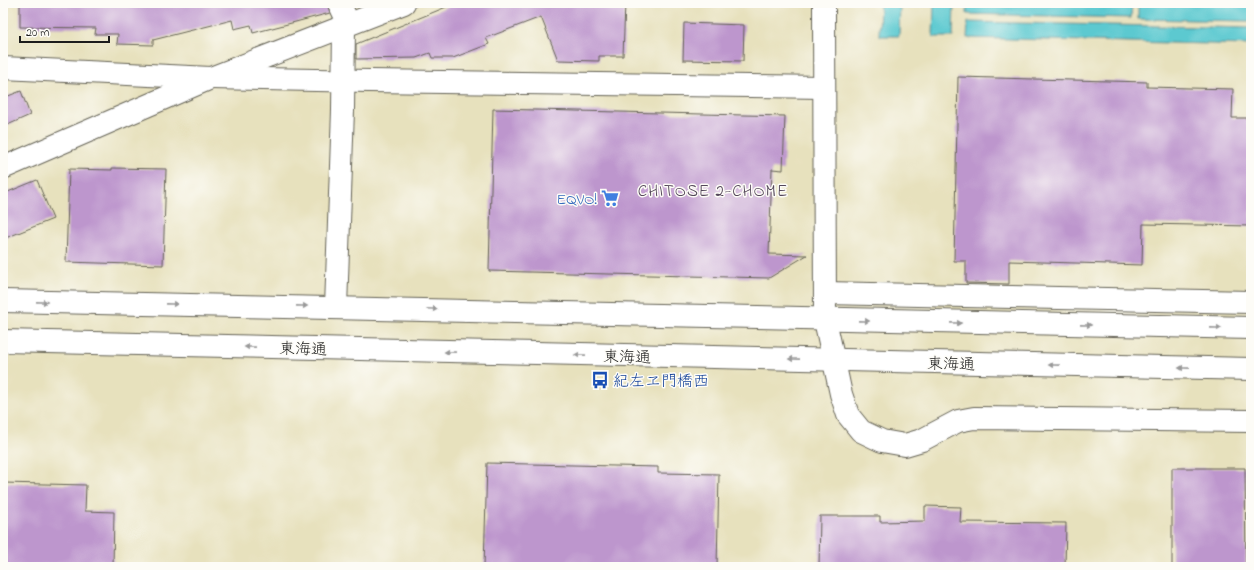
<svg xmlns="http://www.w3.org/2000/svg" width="1254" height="570" font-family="'Indie Flower','Klee One',sans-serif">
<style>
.water{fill:#5cc9d0;stroke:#3c7276}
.building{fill:#bd96cd}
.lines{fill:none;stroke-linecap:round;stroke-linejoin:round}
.street-casing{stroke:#636154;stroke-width:24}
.secondary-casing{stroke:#636154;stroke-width:24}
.primary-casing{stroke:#636154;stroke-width:24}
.street{stroke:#fff;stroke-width:22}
.secondary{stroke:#fff;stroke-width:22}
.primary{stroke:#fff;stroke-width:22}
.oneway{fill:#999}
.labels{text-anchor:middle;stroke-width:3;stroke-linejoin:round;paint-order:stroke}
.shop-label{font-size:16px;fill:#366cbe;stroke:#fdfcf7;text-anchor:end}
.street-label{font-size:16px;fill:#1c1c1c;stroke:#fdfcf7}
.transit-label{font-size:16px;fill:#164399;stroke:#fdfcf7;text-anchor:start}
.neighbourhood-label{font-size:17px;letter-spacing:1px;fill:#54475a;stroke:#fdfcf7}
</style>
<rect width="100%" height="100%" fill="#fdfcf7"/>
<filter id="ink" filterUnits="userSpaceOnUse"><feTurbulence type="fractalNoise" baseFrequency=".025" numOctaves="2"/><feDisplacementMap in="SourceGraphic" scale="8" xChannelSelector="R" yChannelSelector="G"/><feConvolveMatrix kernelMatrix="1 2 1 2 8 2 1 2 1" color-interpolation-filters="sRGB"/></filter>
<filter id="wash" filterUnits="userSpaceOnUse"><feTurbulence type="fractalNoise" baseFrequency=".012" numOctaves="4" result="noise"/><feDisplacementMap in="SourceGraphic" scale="16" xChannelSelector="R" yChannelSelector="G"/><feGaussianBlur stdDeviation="0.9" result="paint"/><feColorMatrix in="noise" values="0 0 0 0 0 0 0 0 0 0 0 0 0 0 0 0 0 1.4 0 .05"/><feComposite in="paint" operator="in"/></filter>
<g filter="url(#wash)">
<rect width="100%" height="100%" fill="#e7e1bd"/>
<g class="water">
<polygon points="880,3 900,3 899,36 879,36"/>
<polygon points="934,3 954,3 953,37 933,37"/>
<polygon points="967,3 1132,3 1131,18 967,14"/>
<polygon points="1138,3 1251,3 1251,21 1138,19"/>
<polygon points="968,22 1251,28 1251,45 967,38"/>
</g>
<g id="blocks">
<g class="building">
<polygon points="20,3 327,3 330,13 253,33 251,25 234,29 232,20 153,40 153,45 117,44 118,34 95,34 96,28 20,27"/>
<polygon points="456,3 625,3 623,56 599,56 599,61 558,60 541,17 486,38 489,44 453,58 432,58 430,53 416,58 356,59 356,44"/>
<polygon points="684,23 744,25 743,61 683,60"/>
<polygon points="958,77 1147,82 1147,87 1233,89 1232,118 1251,118 1251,226 1143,224 1142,265 1009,261 1009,284 966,283 966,261 954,261"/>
<polygon points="21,91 30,115 3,127 3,98"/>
<polygon points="493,109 785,116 783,170 772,169 769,254 807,255 769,278 489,271"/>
<polygon points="112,168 166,169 163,265 66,262 69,169 112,170"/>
<polygon points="37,180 53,219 3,239 3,194"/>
<polygon points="487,463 658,467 658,473 719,474 717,567 484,567"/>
<polygon points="1172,468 1245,468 1246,567 1172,567"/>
<polygon points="3,483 86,485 85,511 114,512 113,567 3,567"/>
<polygon points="925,506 961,507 960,522 1066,523 1065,567 819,567 820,516 880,516 880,522 925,521"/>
</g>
</g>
</g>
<g filter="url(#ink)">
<use href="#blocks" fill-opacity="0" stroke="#636154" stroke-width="1"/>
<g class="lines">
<g class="street-casing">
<g id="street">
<polyline points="339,3 349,24"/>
<polyline points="211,78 370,81 824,87"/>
<polyline points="3,168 211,78 404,3"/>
<polyline points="825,293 1251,302"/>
<polyline points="336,307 343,110 344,26"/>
</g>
</g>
<g class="secondary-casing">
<g id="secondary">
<polyline points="824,3 825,320 841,394 848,415 861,431 882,441 905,445 922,440 958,421 974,418 1251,421"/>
<polyline points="3,68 211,78"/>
</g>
</g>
<g class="primary-casing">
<g id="primary">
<path d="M3 301C419 308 835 320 1251 328"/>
<polyline points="3,341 1251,369"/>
</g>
</g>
<use href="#street" class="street"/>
<use href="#secondary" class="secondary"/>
<use href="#primary" class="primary"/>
</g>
<defs><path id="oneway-solid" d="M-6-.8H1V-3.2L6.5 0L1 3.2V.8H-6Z"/></defs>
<g class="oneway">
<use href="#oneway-solid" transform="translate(42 302) rotate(1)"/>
<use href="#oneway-solid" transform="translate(172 304) rotate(1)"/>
<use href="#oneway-solid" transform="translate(302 306) rotate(1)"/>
<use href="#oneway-solid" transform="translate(432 309) rotate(2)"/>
<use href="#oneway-solid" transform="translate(864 321) rotate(1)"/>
<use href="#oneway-solid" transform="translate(956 323) rotate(1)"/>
<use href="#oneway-solid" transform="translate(1086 325) rotate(1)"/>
<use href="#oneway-solid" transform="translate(1216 328) rotate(1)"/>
<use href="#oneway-solid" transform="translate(250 347) rotate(-179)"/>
<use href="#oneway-solid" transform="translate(450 352) rotate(-179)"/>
<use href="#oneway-solid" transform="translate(580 355) rotate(-179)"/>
<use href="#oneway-solid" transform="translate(794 359) rotate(-179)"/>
<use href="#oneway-solid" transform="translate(1054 365) rotate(-179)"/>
<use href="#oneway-solid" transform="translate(1184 368) rotate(-179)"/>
</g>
</g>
<defs>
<g id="supermarket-bare" transform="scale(1.38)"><path d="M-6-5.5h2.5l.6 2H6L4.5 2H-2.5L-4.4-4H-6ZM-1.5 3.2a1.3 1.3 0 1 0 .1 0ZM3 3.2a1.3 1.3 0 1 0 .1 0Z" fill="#3f7fe0" stroke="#fdfcf7" stroke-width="2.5" paint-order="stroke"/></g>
<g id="bus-bare" transform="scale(1.38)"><path d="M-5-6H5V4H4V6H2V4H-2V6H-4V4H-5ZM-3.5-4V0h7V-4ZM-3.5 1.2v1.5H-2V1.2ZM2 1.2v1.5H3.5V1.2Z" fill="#1a4fb4" stroke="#fdfcf7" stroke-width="2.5" paint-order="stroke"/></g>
</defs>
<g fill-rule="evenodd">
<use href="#supermarket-bare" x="610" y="198"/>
<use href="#bus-bare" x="600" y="380"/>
</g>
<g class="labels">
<g class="shop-label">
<text x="597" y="204">EQVO!</text>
</g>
<g class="street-label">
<text transform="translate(303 348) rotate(1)" y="6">東海通</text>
<text transform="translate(627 356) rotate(1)" y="6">東海通</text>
<text transform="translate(951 363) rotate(1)" y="6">東海通</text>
</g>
<g class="transit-label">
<text x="613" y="386">紀左ヱ門橋西</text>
</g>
<g class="neighbourhood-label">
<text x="713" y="196">CHITOSE 2-CHOME</text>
</g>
</g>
<rect width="1254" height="570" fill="none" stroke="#fdfcf7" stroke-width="16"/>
<path d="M20 36v6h89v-6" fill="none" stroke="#1c1c1c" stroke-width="2"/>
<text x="26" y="36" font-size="12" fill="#1c1c1c" stroke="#fdfcf7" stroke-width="3" paint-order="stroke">20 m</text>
</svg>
